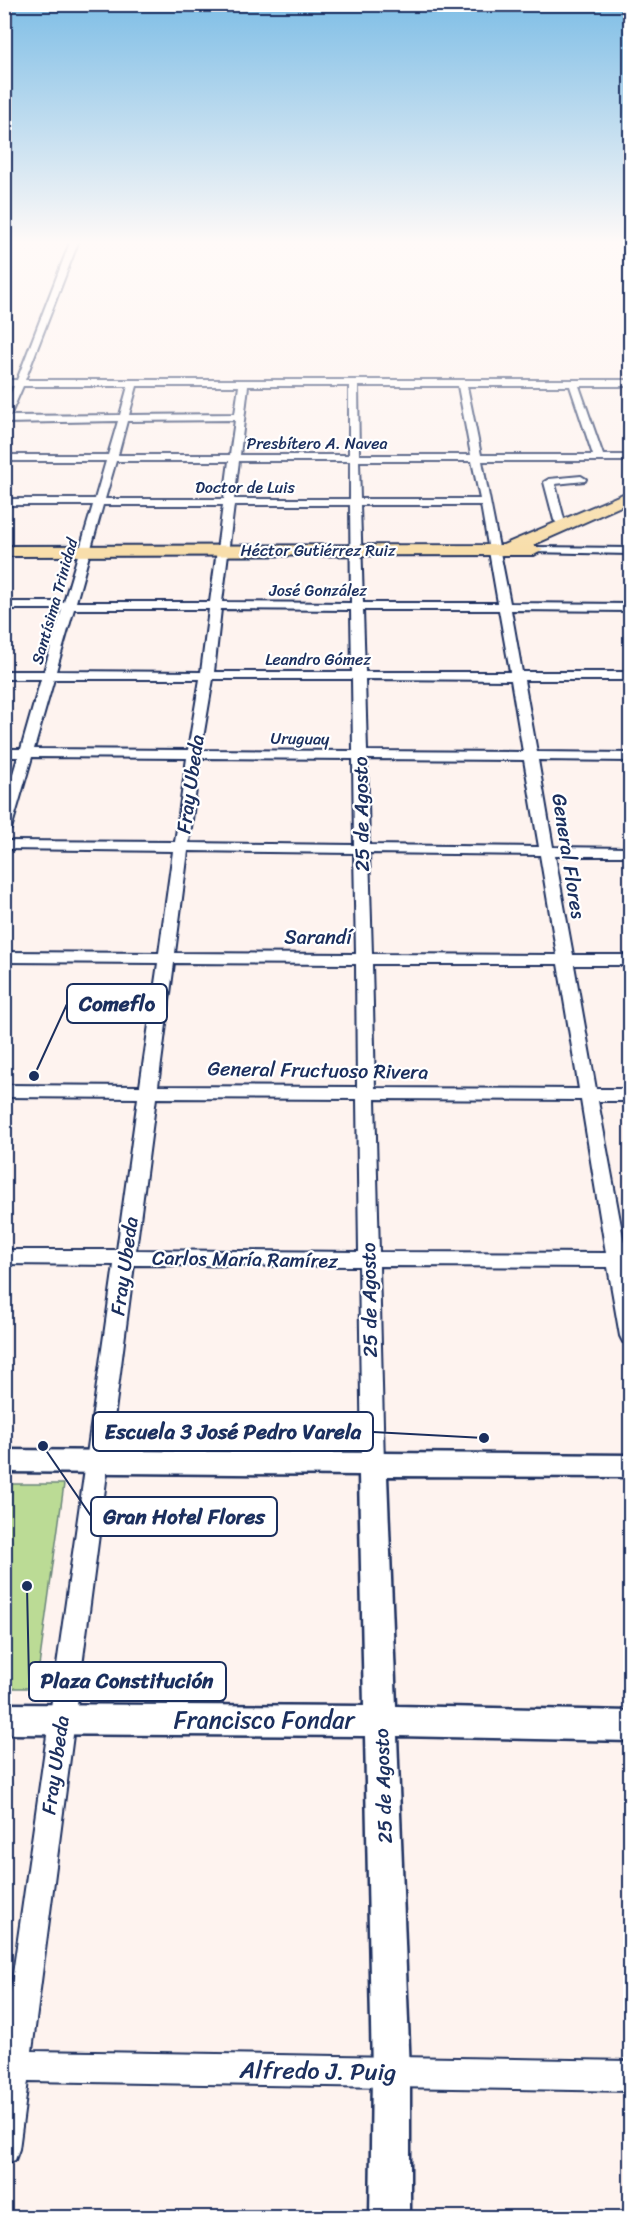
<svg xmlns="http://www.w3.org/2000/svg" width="635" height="2222" font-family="Sriracha,sans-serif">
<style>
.green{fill:#bbdb95;stroke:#6b857a;stroke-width:1.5}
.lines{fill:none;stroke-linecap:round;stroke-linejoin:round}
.minor-casing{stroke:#1b2f5e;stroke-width:4}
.tertiary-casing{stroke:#1b2f5e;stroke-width:5}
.trunk-casing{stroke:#1b2f5e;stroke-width:4}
.minor{fill:#fff;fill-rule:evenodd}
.tertiary{fill:#fff;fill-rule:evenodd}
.trunk{fill:#f8deab;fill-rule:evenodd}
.labels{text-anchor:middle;stroke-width:4.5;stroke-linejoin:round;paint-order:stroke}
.far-street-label{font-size:16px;fill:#1b2f5e;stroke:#fff}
.street-label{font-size:20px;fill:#1b2f5e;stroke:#fff}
.near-street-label{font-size:24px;fill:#1b2f5e;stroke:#fff}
.leader{fill:none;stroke:#1b2f5e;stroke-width:2}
.callout-dot{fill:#1b2f5e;stroke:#fff;stroke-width:2}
.callout{fill:#fff;stroke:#1b2f5e;stroke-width:2}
.callout-label{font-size:21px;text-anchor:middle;font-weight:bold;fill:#1b2f5e}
</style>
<rect width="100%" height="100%" fill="#fef3ef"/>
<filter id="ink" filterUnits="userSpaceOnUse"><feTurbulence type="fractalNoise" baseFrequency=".0167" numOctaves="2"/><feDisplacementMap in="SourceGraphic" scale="12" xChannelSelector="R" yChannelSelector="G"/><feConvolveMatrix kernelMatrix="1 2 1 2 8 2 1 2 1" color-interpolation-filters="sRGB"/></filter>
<g filter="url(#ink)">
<polygon class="green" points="5,1484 64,1484 36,1688 5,1688"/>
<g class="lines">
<g class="minor-casing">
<g id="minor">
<path d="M71 240H79L25 380H630V386H579L603 455H630V461H482L510 603 630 604V611L511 610 522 672H630V680H524L537 752 630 753V761L538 760 553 847 630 848V856H555L573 955H630V965H574L596 1089H630V1101H598L626 1253H630V1267H628L630 1344 623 1342 620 1336 608 1267 379 1266 384 1464 381 1470 373 1473 365 1470 362 1464 359 1266 134 1265 32 2051 630 2061V2091L28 2081 19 2149 15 2160 4 2164V2037L114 1265 4 1264V1250H117L138 1098 4 1097V1085L140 1086 158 963 4 962V952L159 953 173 851 4 849V841L175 842 187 758 32 757 11 829 4 833V803L18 757H4V749H21L41 679H4V671H44L62 609H4V602H64L93 505H4V499H95L106 461H4V455H108L118 421 4 423V408L14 386H4V380H17ZM23 386H128L120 415 10 416ZM137 386H239L235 414 129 415ZM248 386H349V455H240ZM358 386H458L471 455H359ZM467 386H570L593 455H481ZM235 420 230 455H118L127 421ZM116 461H229L224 499H105ZM239 461H350V499H234ZM359 461H472L480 499H360ZM103 505H223L210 602H76ZM234 505H350L351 603 222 602ZM360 505H481L498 603H363ZM74 609H209L201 672 56 671ZM221 609 351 610 352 672H214ZM363 610H499L510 672H365ZM54 679H200L188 750 34 749ZM213 679H352L353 751 201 750ZM365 679 511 680 523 752 367 751ZM200 758 353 759 354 845 189 843ZM367 759 524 760 539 847 369 845ZM188 851 354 853 356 954 175 953ZM369 853 540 855 557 955 372 954ZM174 963 356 964 357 1087 158 1086ZM372 964H558L579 1089 375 1088ZM156 1098 357 1099 359 1252 136 1250ZM375 1099 581 1100 606 1253 379 1252Z"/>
<polygon points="581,476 586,479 585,481 555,484 564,519 570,525 561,527 554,520 544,482 549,479"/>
<polygon points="534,547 630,548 630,554 530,552 529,550"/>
</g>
</g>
<g class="tertiary-casing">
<polygon id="tertiary" points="4,1450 630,1455 630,1477 387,1476 396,1706 630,1711 630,1741 397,1736 410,2072 410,2218 370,2218 372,2072 365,1736 4,1734 4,1704 364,1706 359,1475 4,1472"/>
</g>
<g class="trunk-casing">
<polygon id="trunk" points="630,491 630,502 533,545 543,550 534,555 4,556 4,546 503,545"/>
</g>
<use href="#minor" class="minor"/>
<use href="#tertiary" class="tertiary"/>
<use href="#trunk" class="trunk"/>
</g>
</g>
<linearGradient id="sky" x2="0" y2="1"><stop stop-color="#7fbee6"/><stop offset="0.44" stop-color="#fffaf8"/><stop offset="1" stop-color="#fffaf8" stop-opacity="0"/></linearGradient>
<rect width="635" height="551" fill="url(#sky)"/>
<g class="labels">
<g class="far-street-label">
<text x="317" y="449">Presbítero A. Navea</text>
<text x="245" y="493">Doctor de Luis</text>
<text x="318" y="556">Héctor Gutiérrez Ruiz</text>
<text x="318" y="596">José González</text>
<text transform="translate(54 601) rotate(-74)" y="6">Santísima Trinidad</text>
<text x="318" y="665">Leandro Gómez</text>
<text transform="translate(300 738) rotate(1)" y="6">Uruguay</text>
</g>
<g class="street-label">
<text transform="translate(190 784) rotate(-82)" y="7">Fray Ubeda</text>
<text transform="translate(361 814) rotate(-91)" y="7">25 de Agosto</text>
<text transform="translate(569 856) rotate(81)" y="7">General Flores</text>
<text x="318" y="944">Sarandí</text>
<text transform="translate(318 1070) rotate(1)" y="7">General Fructuoso Rivera</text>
<text transform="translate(245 1259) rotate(1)" y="7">Carlos María Ramírez</text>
<text transform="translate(124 1266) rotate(-82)" y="7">Fray Ubeda</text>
<text transform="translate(369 1300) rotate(-91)" y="7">25 de Agosto</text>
<text transform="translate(55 1765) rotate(-82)" y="7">Fray Ubeda</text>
<text transform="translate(383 1786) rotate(-92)" y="7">25 de Agosto</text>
</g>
<g class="near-street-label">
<text x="264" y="1728">Francisco Fondar</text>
<text transform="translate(318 2071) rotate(1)" y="8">Alfredo J. Puig</text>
</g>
</g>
<path class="leader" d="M34 1076L67 1004M484 1438L373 1432M43 1446L91 1516M27 1586L29 1681"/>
<g class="callout-dot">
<circle cx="34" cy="1076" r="6"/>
<circle cx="484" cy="1438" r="6"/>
<circle cx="43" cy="1446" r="6"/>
<circle cx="27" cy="1586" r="6"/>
</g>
<g class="callout">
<rect x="67" y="984" width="100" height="39" rx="6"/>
<rect x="93" y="1412" width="280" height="39" rx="6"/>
<rect x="91" y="1497" width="186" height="39" rx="6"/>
<rect x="29" y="1662" width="197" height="39" rx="6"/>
</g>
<g class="callout-label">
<text x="117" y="1011">Comeflo</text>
<text x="233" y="1439">Escuela 3 José Pedro Varela</text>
<text x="184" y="1524">Gran Hotel Flores</text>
<text x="127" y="1688">Plaza Constitución</text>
</g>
<rect width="635" height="2222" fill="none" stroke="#fff" stroke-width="24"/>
<rect x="12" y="12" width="611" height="2198" fill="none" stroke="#1b2f5e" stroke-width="2" filter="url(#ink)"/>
</svg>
